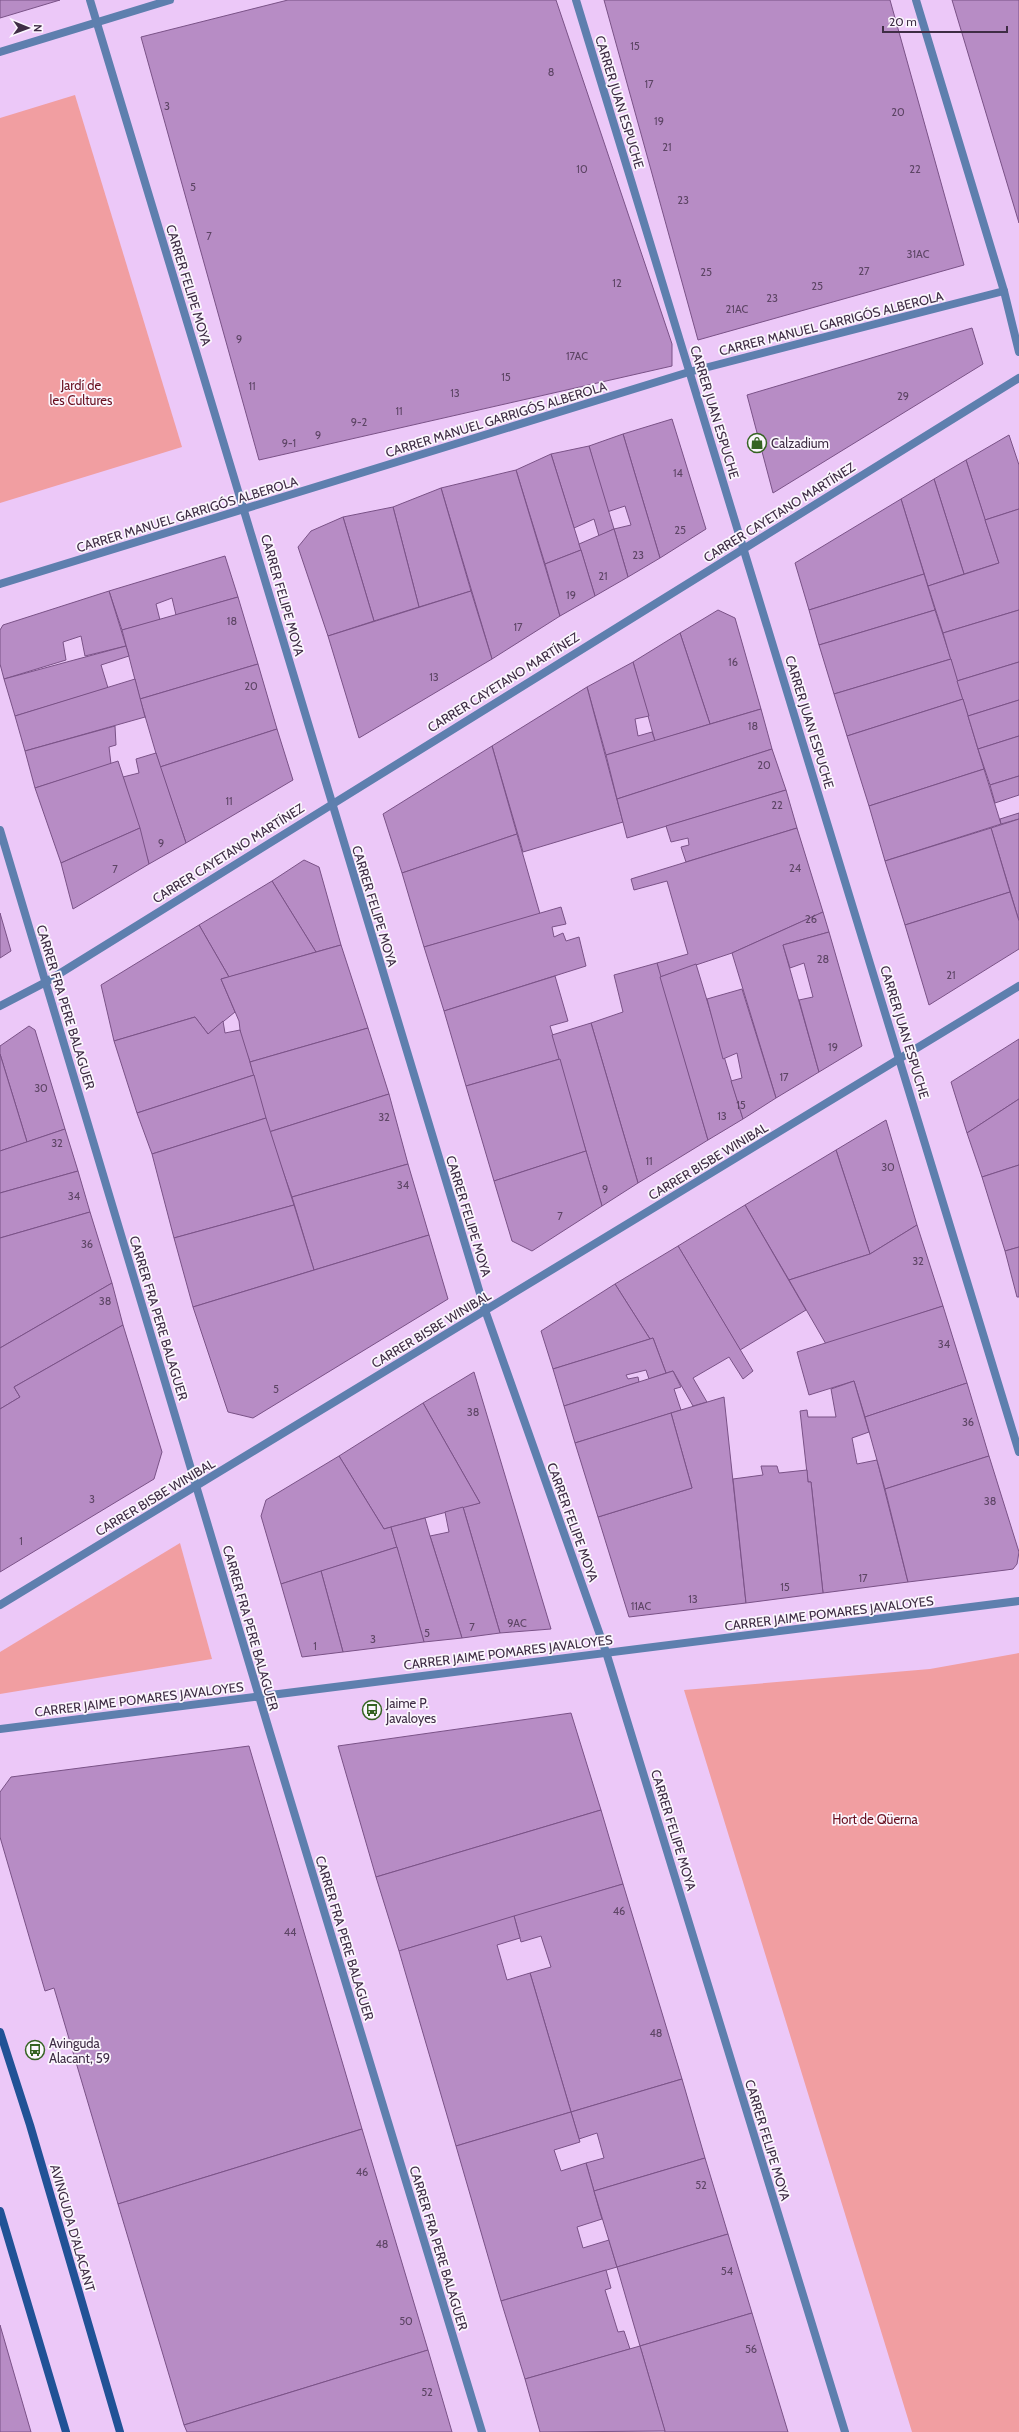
<svg xmlns="http://www.w3.org/2000/svg" width="1019" height="2432" font-family="Cabin,sans-serif">
<style>
.green{fill:#f19ea1}
.building{fill:#b78cc5;stroke:#7a5287}
.lines{fill:none;stroke-linecap:round;stroke-linejoin:round}
.street{stroke:#5e7fae;stroke-width:8}
.secondary{stroke:#215296;stroke-width:8}
.labels{text-anchor:middle;stroke-width:3.5;stroke-linejoin:round;paint-order:stroke}
.number-label{font-size:11px;fill:#5d4565}
.street-label{font-size:13px;fill:#3f2d45;stroke:#fbf6fd}
.park-label{font-size:13px;fill:#690f1f;stroke:#fbf6fd}
.poi-label{font-size:13px;fill:#3f2d45;stroke:#fbf6fd;text-anchor:start}
</style>
<rect width="100%" height="100%" fill="#ecc8f8"/>
<g class="green">
<polygon points="75,95 182,447 0,503 0,118"/>
<polygon points="180,1543 212,1659 0,1694 0,1652"/>
<polygon points="1019,1653 1019,2432 912,2432 684,1690 930,1669"/>
</g>
<g class="building">
<polygon points="0,0 60,0 0,18"/>
<polygon points="288,0 556,0 672,344 672,366 259,460 141,37"/>
<polygon points="604,0 890,0 964,265 698,340"/>
<polygon points="952,0 1019,0 1019,223"/>
<polygon points="972,328 983,364 773,493 747,395"/>
<polygon points="672,419 706,529 660,558 623,434"/>
<polygon points="623,434 660,558 628,577 614,529 631,525 625,506 607,512 589,446"/>
<polygon points="1009,435 1019,465 1019,509 985,520 966,460"/>
<polygon points="589,446 614,529 599,536 594,519 574,528 551,454"/>
<polygon points="551,454 581,550 545,564 516,470"/>
<polygon points="966,460 999,563 964,574 934,479"/>
<polygon points="516,470 560,616 492,659 441,488"/>
<polygon points="934,479 964,574 928,586 901,499"/>
<polygon points="441,488 471,591 419,607 393,507"/>
<polygon points="901,499 924,574 809,610 795,563"/>
<polygon points="393,507 419,607 374,621 343,517"/>
<polygon points="1019,509 1019,610 943,633 928,586 999,563 985,520"/>
<polygon points="343,517 374,621 328,636 298,547 311,531"/>
<polygon points="614,529 628,577 595,596 579,544"/>
<polygon points="581,550 595,596 560,616 545,564"/>
<polygon points="225,556 238,597 176,615 172,598 156,604 160,620 122,630 109,591"/>
<polygon points="924,574 935,610 819,645 809,610"/>
<polygon points="109,591 126,646 85,656 81,636 63,642 66,660 4,679 0,664 0,630 3,625"/>
<polygon points="471,591 492,659 359,738 328,636"/>
<polygon points="238,597 258,664 140,699 122,630"/>
<polygon points="718,610 735,618 761,709 710,724 680,633"/>
<polygon points="935,610 951,659 834,694 819,645"/>
<polygon points="1019,610 1019,662 957,681 943,633"/>
<polygon points="680,633 710,724 655,741 633,662"/>
<polygon points="126,646 129,656 101,665 108,688 15,716 4,679"/>
<polygon points="951,659 963,699 847,736 834,694"/>
<polygon points="633,662 649,716 635,719 638,736 652,732 655,741 606,755 587,687"/>
<polygon points="1019,662 1019,700 968,716 957,681"/>
<polygon points="258,664 277,729 160,767 140,699"/>
<polygon points="135,679 145,717 25,751 15,716"/>
<polygon points="587,687 623,822 523,852 492,746"/>
<polygon points="963,699 984,769 869,806 847,736"/>
<polygon points="1019,700 1019,736 978,749 968,716"/>
<polygon points="761,709 772,749 617,799 606,755"/>
<polygon points="115,726 116,745 109,747 111,764 35,788 25,751"/>
<polygon points="277,729 293,780 186,843 160,767"/>
<polygon points="1019,736 1019,776 990,785 978,749"/>
<polygon points="492,746 517,834 402,873 383,814"/>
<polygon points="772,749 786,790 627,838 617,799"/>
<polygon points="156,753 186,843 149,864 123,777 139,773 136,759"/>
<polygon points="118,761 140,828 61,863 35,788"/>
<polygon points="984,769 1001,824 885,861 869,806"/>
<polygon points="1019,776 1019,795 995,803 990,785"/>
<polygon points="786,790 797,828 686,862 681,847 689,845 688,838 671,842 666,826"/>
<polygon points="1019,813 1019,819 1001,824 1000,819"/>
<polygon points="1019,819 1019,921 991,828"/>
<polygon points="140,828 149,864 73,909 61,863"/>
<polygon points="797,828 823,912 732,953 660,977 657,963 688,954 667,881 634,890 631,879"/>
<polygon points="991,828 1010,892 905,925 885,861"/>
<polygon points="517,834 540,914 424,947 402,873"/>
<polygon points="304,860 319,867 341,945 316,952 272,881"/>
<polygon points="272,881 316,952 229,977 199,925"/>
<polygon points="1010,892 1019,921 1019,949 929,1005 905,925"/>
<polygon points="561,907 566,924 552,927 554,937 563,933 566,941 579,937 586,966 444,1011 424,947"/>
<polygon points="823,912 829,932 783,945 819,1072 776,1098 732,953"/>
<polygon points="0,913 11,951 0,958"/>
<polygon points="199,925 229,977 221,979 235,1012 208,1034 195,1017 114,1041 101,985"/>
<polygon points="829,932 862,1046 819,1072 799,1000 813,997 804,963 790,968 783,945"/>
<polygon points="341,945 368,1028 250,1062 241,1038 239,1021 221,979"/>
<polygon points="657,963 708,1140 638,1183 591,1023 623,1012 614,975"/>
<polygon points="696,964 743,1119 708,1140 660,977"/>
<polygon points="555,976 568,1021 550,1026 560,1059 466,1086 444,1011"/>
<polygon points="742,989 776,1098 743,1119 731,1081 742,1078 737,1053 723,1059 707,999"/>
<polygon points="195,1017 208,1034 223,1021 225,1033 240,1030 254,1075 137,1113 114,1041"/>
<polygon points="591,1023 638,1183 602,1206 552,1035"/>
<polygon points="29,1026 35,1030 65,1129 27,1142 0,1054 0,1046"/>
<polygon points="368,1028 389,1094 269,1132 250,1062"/>
<polygon points="1019,1039 1019,1099 967,1133 951,1082"/>
<polygon points="0,1054 27,1142 0,1151"/>
<polygon points="560,1059 586,1151 494,1181 466,1086"/>
<polygon points="254,1075 266,1118 152,1154 137,1113"/>
<polygon points="389,1094 408,1164 292,1197 269,1132"/>
<polygon points="1019,1099 1019,1165 982,1177 967,1133"/>
<polygon points="266,1118 294,1205 174,1238 152,1154"/>
<polygon points="886,1120 917,1225 870,1254 836,1150"/>
<polygon points="65,1129 78,1171 0,1193 0,1151"/>
<polygon points="836,1150 870,1254 789,1280 745,1205"/>
<polygon points="586,1151 602,1206 532,1251 512,1241 494,1181"/>
<polygon points="408,1164 429,1235 314,1270 292,1197"/>
<polygon points="1019,1165 1019,1247 1005,1251 982,1177"/>
<polygon points="78,1171 90,1212 0,1238 0,1193"/>
<polygon points="294,1205 314,1270 193,1307 174,1238"/>
<polygon points="745,1205 806,1310 740,1350 678,1246"/>
<polygon points="90,1212 112,1283 0,1348 0,1238"/>
<polygon points="917,1225 943,1306 826,1344 789,1280 870,1254"/>
<polygon points="429,1235 448,1299 253,1418 228,1412 193,1307"/>
<polygon points="678,1246 753,1371 743,1379 729,1357 693,1378 707,1402 693,1406 673,1371 666,1373 653,1338 650,1339 615,1284"/>
<polygon points="1019,1247 1019,1297 1017,1297 1005,1251"/>
<polygon points="112,1283 123,1325 14,1387 20,1397 0,1409 0,1348"/>
<polygon points="615,1284 650,1339 553,1369 541,1331"/>
<polygon points="943,1306 967,1383 865,1417 854,1381 809,1395 797,1352"/>
<polygon points="123,1325 162,1452 154,1479 0,1572 0,1409 20,1397 14,1387"/>
<polygon points="653,1338 666,1373 649,1379 646,1370 626,1375 628,1379 638,1377 639,1382 564,1406 553,1369"/>
<polygon points="673,1371 681,1387 674,1389 681,1410 575,1443 564,1406"/>
<polygon points="474,1372 551,1629 500,1633 463,1507 480,1503 423,1403"/>
<polygon points="854,1381 869,1432 852,1438 857,1464 877,1460 908,1582 823,1593 811,1482 808,1482 800,1411 807,1410 808,1417 836,1417 831,1389"/>
<polygon points="967,1383 989,1456 885,1489 865,1417"/>
<polygon points="724,1397 746,1603 629,1617 598,1517 692,1488 671,1413"/>
<polygon points="423,1403 480,1503 384,1529 339,1456"/>
<polygon points="671,1413 692,1488 598,1517 575,1443"/>
<polygon points="339,1456 384,1529 391,1527 397,1547 281,1584 261,1516 266,1500"/>
<polygon points="989,1456 1019,1552 1017,1564 1013,1569 1006,1570 908,1582 885,1489"/>
<polygon points="761,1466 777,1466 779,1473 807,1470 808,1482 811,1482 823,1593 746,1603 733,1479 763,1475"/>
<polygon points="463,1507 500,1633 462,1638 430,1536 449,1532 445,1512"/>
<polygon points="425,1518 430,1536 462,1638 424,1642 391,1527"/>
<polygon points="397,1547 424,1642 343,1652 321,1571"/>
<polygon points="321,1571 343,1652 302,1657 281,1584"/>
<polygon points="571,1713 601,1810 376,1877 338,1746"/>
<polygon points="249,1746 362,2129 118,2204 54,1988 45,1991 0,1837 0,1792 11,1777"/>
<polygon points="601,1810 623,1884 399,1951 376,1877"/>
<polygon points="623,1884 682,2079 571,2112 530,1973 551,1967 541,1936 521,1942 514,1916"/>
<polygon points="514,1916 520,1938 497,1945 507,1980 530,1973 571,2112 456,2146 399,1951"/>
<polygon points="682,2079 705,2158 594,2191 586,2163 604,2158 597,2133 579,2139 571,2112"/>
<polygon points="571,2112 580,2142 554,2150 561,2171 586,2163 602,2219 577,2227 583,2248 609,2240 617,2267 501,2301 456,2146"/>
<polygon points="362,2129 428,2350 184,2425 118,2204"/>
<polygon points="705,2158 728,2234 617,2267 594,2191"/>
<polygon points="728,2234 752,2313 640,2346 617,2267"/>
<polygon points="606,2270 611,2288 605,2290 618,2332 624,2331 630,2349 525,2379 501,2301"/>
<polygon points="752,2313 788,2432 665,2432 640,2346"/>
<polygon points="0,2325 31,2432 0,2432"/>
<polygon points="640,2346 665,2431 540,2432 525,2379"/>
<polygon points="428,2350 452,2432 187,2432 184,2425"/>
</g>
<g class="lines">
<g class="street">
<polyline points="90,0 485,1310 606,1652 845,2432"/>
<polyline points="576,0 1019,1452"/>
<polyline points="916,0 1004,291 1019,352"/>
<polyline points="0,52 170,0"/>
<polyline points="0,584 689,372 1004,291"/>
<polyline points="0,830 270,1733 482,2432"/>
<polyline points="0,1006 46,982 1019,378"/>
<polyline points="0,1605 1019,986"/>
<polyline points="0,1729 1019,1601"/>
</g>
<g class="secondary">
<polyline points="0,2032 30,2125 120,2432"/>
<polyline points="0,2211 66,2432"/>
</g>
</g>
<defs>
<g id="shop-ring" transform="scale(1)"><circle r="9.5" fill="#fbf6fd" stroke="#356322" stroke-width="1.5"/><path d="M-5-2.5h2.3a2.7 3.5 0 0 1 5.4 0H5L5.5 6h-11ZM-1.5-2.5h3a1.5 2.3 0 0 0-3 0Z" fill="#356322"/></g>
<g id="bus-ring" transform="scale(1)"><circle r="9.5" fill="#fbf6fd" stroke="#356322" stroke-width="1.5"/><path d="M-5-6H5V4H4V6H2V4H-2V6H-4V4H-5ZM-3.5-4V0h7V-4ZM-3.5 1.2v1.5H-2V1.2ZM2 1.2v1.5H3.5V1.2Z" fill="#356322"/></g>
</defs>
<g fill-rule="evenodd">
<use href="#shop-ring" x="757" y="443"/>
<use href="#bus-ring" x="372" y="1710"/>
<use href="#bus-ring" x="35" y="2050"/>
</g>
<g class="labels">
<g class="number-label">
<text x="635" y="50">15</text>
<text x="551" y="76">8</text>
<text x="649" y="88">17</text>
<text x="167" y="110">3</text>
<text x="898" y="116">20</text>
<text x="659" y="125">19</text>
<text x="667" y="151">21</text>
<text x="582" y="173">10</text>
<text x="915" y="173">22</text>
<text x="193" y="191">5</text>
<text x="683" y="204">23</text>
<text x="209" y="240">7</text>
<text x="918" y="258">31AC</text>
<text x="864" y="275">27</text>
<text x="706" y="276">25</text>
<text x="617" y="287">12</text>
<text x="817" y="290">25</text>
<text x="772" y="302">23</text>
<text x="737" y="313">21AC</text>
<text x="239" y="343">9</text>
<text x="577" y="360">17AC</text>
<text x="506" y="381">15</text>
<text x="252" y="390">11</text>
<text x="455" y="397">13</text>
<text x="903" y="400">29</text>
<text x="399" y="415">11</text>
<text x="359" y="426">9-2</text>
<text x="318" y="439">9</text>
<text x="289" y="447">9-1</text>
<text x="678" y="477">14</text>
<text x="680" y="534">25</text>
<text x="638" y="559">23</text>
<text x="603" y="580">21</text>
<text x="571" y="599">19</text>
<text x="232" y="625">18</text>
<text x="518" y="631">17</text>
<text x="733" y="666">16</text>
<text x="434" y="681">13</text>
<text x="251" y="690">20</text>
<text x="753" y="730">18</text>
<text x="764" y="769">20</text>
<text x="229" y="805">11</text>
<text x="777" y="809">22</text>
<text x="161" y="847">9</text>
<text x="795" y="872">24</text>
<text x="115" y="873">7</text>
<text x="811" y="923">26</text>
<text x="823" y="963">28</text>
<text x="951" y="979">21</text>
<text x="833" y="1051">19</text>
<text x="784" y="1081">17</text>
<text x="41" y="1092">30</text>
<text x="741" y="1109">15</text>
<text x="722" y="1120">13</text>
<text x="384" y="1121">32</text>
<text x="57" y="1147">32</text>
<text x="649" y="1165">11</text>
<text x="888" y="1171">30</text>
<text x="403" y="1189">34</text>
<text x="605" y="1193">9</text>
<text x="74" y="1200">34</text>
<text x="560" y="1220">7</text>
<text x="87" y="1248">36</text>
<text x="918" y="1265">32</text>
<text x="105" y="1305">38</text>
<text x="944" y="1348">34</text>
<text x="276" y="1393">5</text>
<text x="473" y="1416">38</text>
<text x="968" y="1426">36</text>
<text x="92" y="1503">3</text>
<text x="990" y="1505">38</text>
<text x="21" y="1545">1</text>
<text x="863" y="1582">17</text>
<text x="785" y="1591">15</text>
<text x="693" y="1603">13</text>
<text x="641" y="1610">11AC</text>
<text x="517" y="1627">9AC</text>
<text x="472" y="1631">7</text>
<text x="427" y="1637">5</text>
<text x="373" y="1643">3</text>
<text x="315" y="1650">1</text>
<text x="619" y="1915">46</text>
<text x="290" y="1936">44</text>
<text x="656" y="2037">48</text>
<text x="362" y="2176">46</text>
<text x="701" y="2189">52</text>
<text x="382" y="2248">48</text>
<text x="727" y="2275">54</text>
<text x="406" y="2325">50</text>
<text x="751" y="2353">56</text>
<text x="427" y="2396">52</text>
</g>
<g class="street-label">
<text transform="translate(620 102) rotate(73)" y="5">CARRER JUAN ESPUCHE</text>
<text transform="translate(189 285) rotate(73)" y="5">CARRER FELIPE MOYA</text>
<text transform="translate(831 323) rotate(-14)" y="5">CARRER MANUEL GARRIGÓS ALBEROLA</text>
<text transform="translate(715 412) rotate(73)" y="5">CARRER JUAN ESPUCHE</text>
<text transform="translate(496 419) rotate(-17)" y="5">CARRER MANUEL GARRIGÓS ALBEROLA</text>
<text transform="translate(779 512) rotate(-32)" y="5">CARRER CAYETANO MARTÍNEZ</text>
<text transform="translate(187 514) rotate(-17)" y="5">CARRER MANUEL GARRIGÓS ALBEROLA</text>
<text transform="translate(283 595) rotate(74)" y="5">CARRER FELIPE MOYA</text>
<text transform="translate(503 682) rotate(-32)" y="5">CARRER CAYETANO MARTÍNEZ</text>
<text transform="translate(810 722) rotate(73)" y="5">CARRER JUAN ESPUCHE</text>
<text transform="translate(228 853) rotate(-32)" y="5">CARRER CAYETANO MARTÍNEZ</text>
<text transform="translate(375 906) rotate(73)" y="5">CARRER FELIPE MOYA</text>
<text transform="translate(66 1007) rotate(73)" y="5">CARRER FRA PERE BALAGUER</text>
<text transform="translate(905 1032) rotate(73)" y="5">CARRER JUAN ESPUCHE</text>
<text transform="translate(708 1161) rotate(-31)" y="5">CARRER BISBE WINIBAL</text>
<text transform="translate(469 1216) rotate(73)" y="5">CARRER FELIPE MOYA</text>
<text transform="translate(159 1318) rotate(73)" y="5">CARRER FRA PERE BALAGUER</text>
<text transform="translate(431 1329) rotate(-31)" y="5">CARRER BISBE WINIBAL</text>
<text transform="translate(155 1497) rotate(-31)" y="5">CARRER BISBE WINIBAL</text>
<text transform="translate(573 1522) rotate(70)" y="5">CARRER FELIPE MOYA</text>
<text transform="translate(829 1613) rotate(-7)" y="5">CARRER JAIME POMARES JAVALOYES</text>
<text transform="translate(251 1628) rotate(74)" y="5">CARRER FRA PERE BALAGUER</text>
<text transform="translate(508 1652) rotate(-7)" y="5">CARRER JAIME POMARES JAVALOYES</text>
<text transform="translate(139 1699) rotate(-7)" y="5">CARRER JAIME POMARES JAVALOYES</text>
<text transform="translate(674 1830) rotate(73)" y="5">CARRER FELIPE MOYA</text>
<text transform="translate(345 1938) rotate(73)" y="5">CARRER FRA PERE BALAGUER</text>
<text transform="translate(768 2140) rotate(73)" y="5">CARRER FELIPE MOYA</text>
<text transform="translate(73 2228) rotate(74)" y="5">AVINGUDA D'ALACANT</text>
<text transform="translate(439 2248) rotate(73)" y="5">CARRER FRA PERE BALAGUER</text>
</g>
<g class="park-label">
<text x="81" y="390">Jardí de<tspan x="81" dy="15">les Cultures</tspan></text>
<text x="875" y="1824">Hort de Qüerna</text>
</g>
<g class="poi-label">
<text x="771" y="448">Calzadium</text>
<text x="386" y="1708">Jaime P.<tspan x="386" dy="15">Javaloyes</tspan></text>
<text x="49" y="2048">Avinguda<tspan x="49" dy="15">Alacant, 59</tspan></text>
</g>
</g>
<g transform="translate(28 28) rotate(91)" stroke="#fbf6fd" stroke-width="3" paint-order="stroke">
<path d="M0-3L7 15L0 10L-7 15Z" fill="#3f2d45"/>
<text y="-6" font-size="11" font-weight="bold" text-anchor="middle" fill="#3f2d45">N</text>
</g>
<path d="M883 26v6h124v-6" fill="none" stroke="#3f2d45" stroke-width="2"/>
<text x="889" y="26" font-size="12" fill="#3f2d45" stroke="#fbf6fd" stroke-width="3" paint-order="stroke">20 m</text>
</svg>
